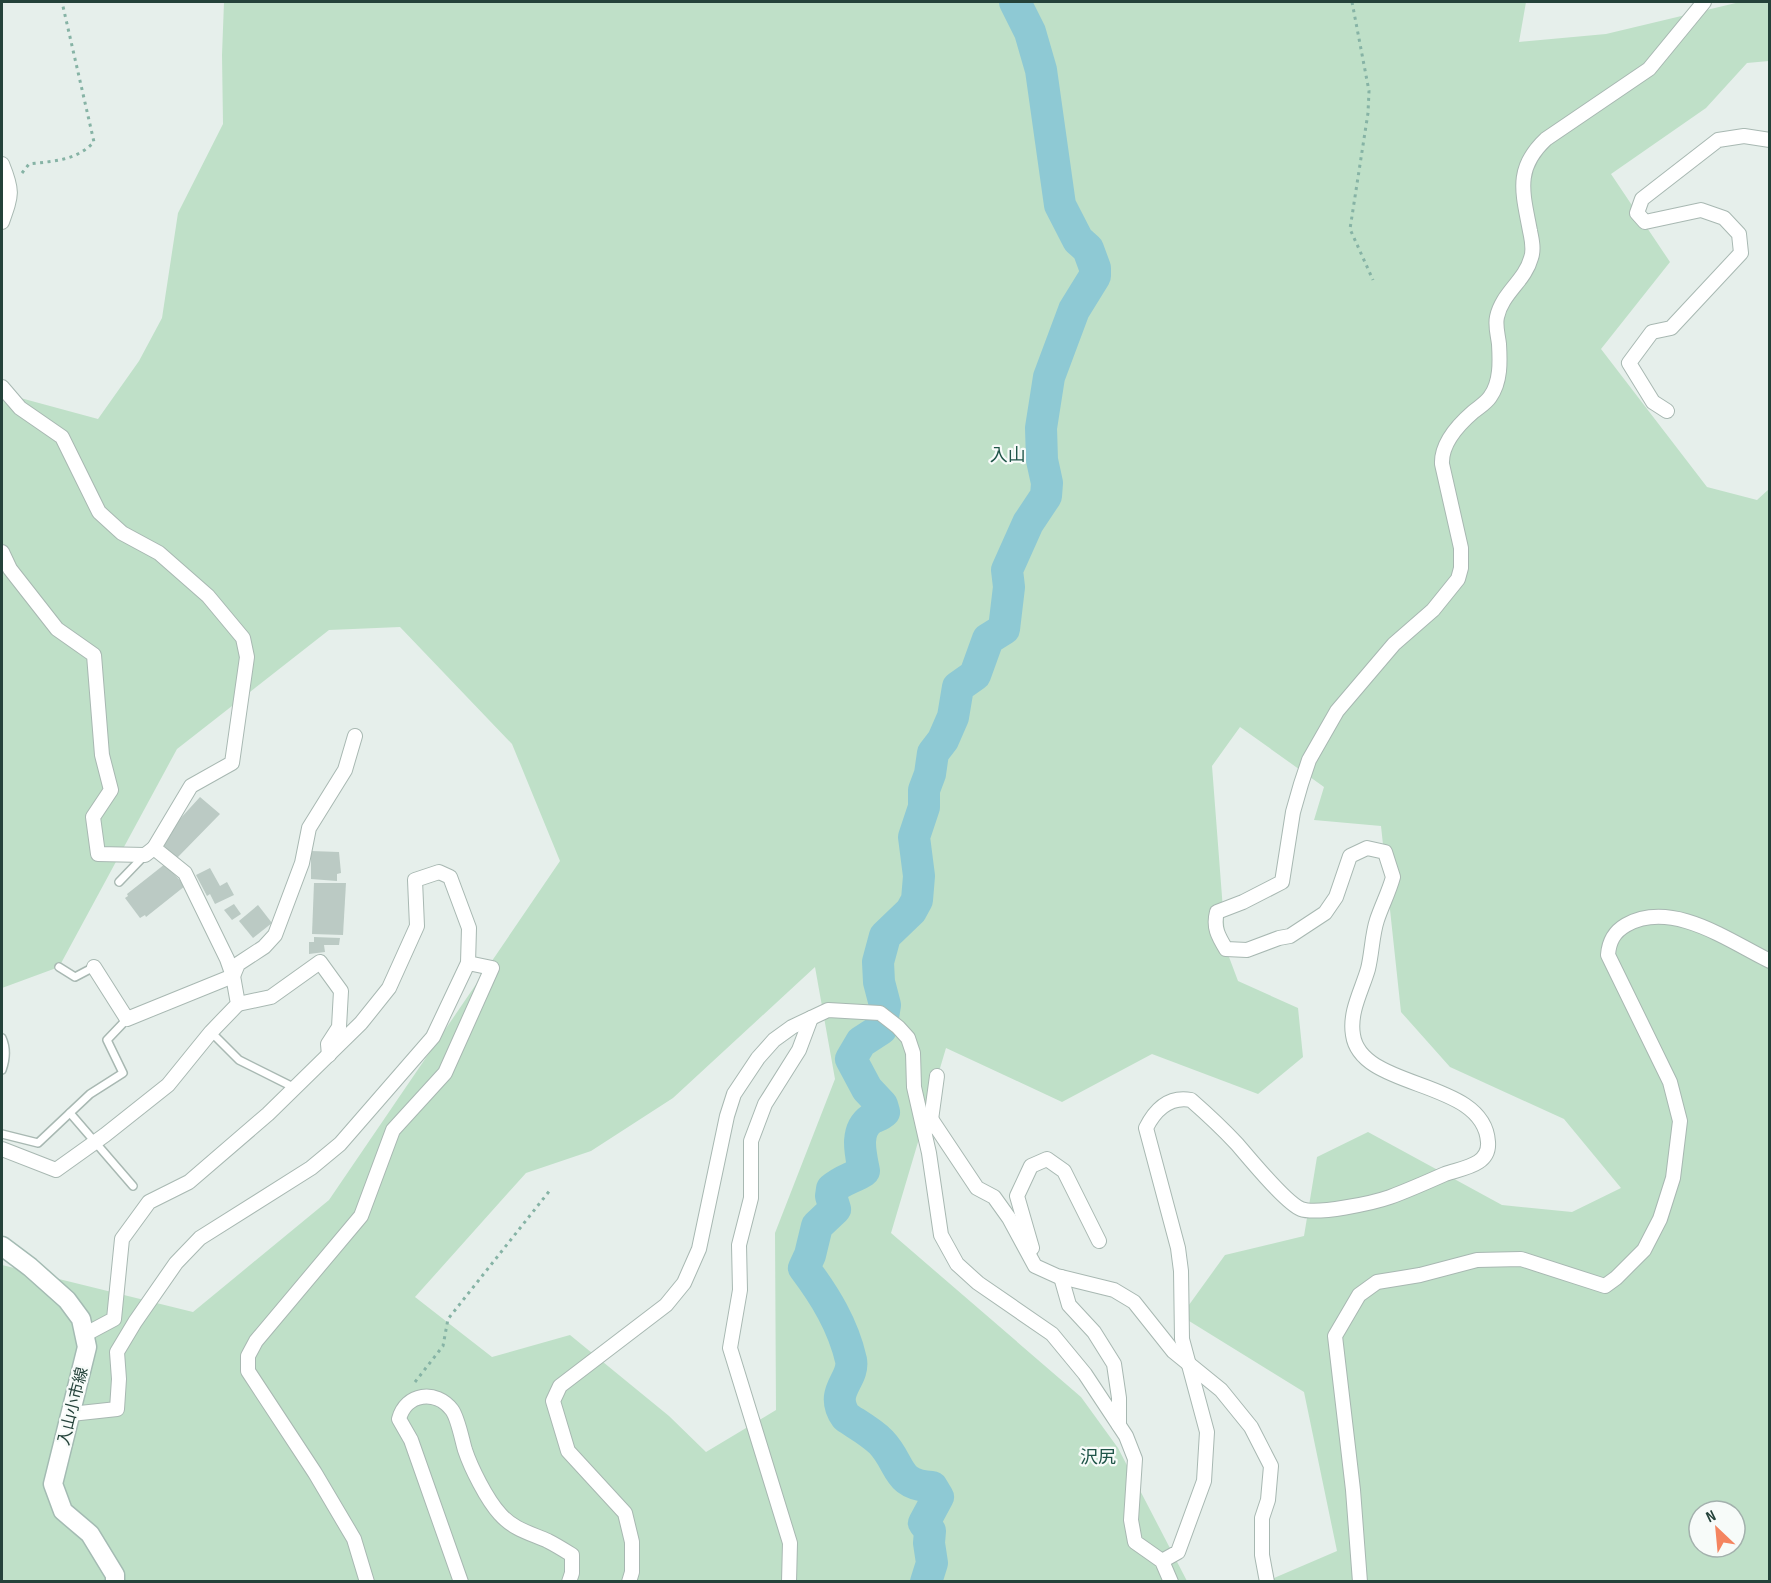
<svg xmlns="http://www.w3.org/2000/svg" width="1771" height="1583" font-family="'Sofia Sans Condensed','Noto Sans JP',sans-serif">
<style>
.green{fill:#bfe0c8;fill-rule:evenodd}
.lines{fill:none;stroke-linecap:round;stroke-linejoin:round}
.river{stroke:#8ec9d4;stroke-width:32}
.building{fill:#bbcac4}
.service-casing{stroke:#a8b8b2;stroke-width:10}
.minor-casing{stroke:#a8b8b2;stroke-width:16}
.secondary-casing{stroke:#a4bbb3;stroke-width:21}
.path{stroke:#86b3a5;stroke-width:3;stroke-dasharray:3 4.5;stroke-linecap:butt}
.service{stroke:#fff;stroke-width:7}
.minor{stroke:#fff;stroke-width:14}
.secondary{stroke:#fff;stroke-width:18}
.labels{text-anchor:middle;stroke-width:4.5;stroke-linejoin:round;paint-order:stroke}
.street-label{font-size:16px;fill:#24423a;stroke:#f7fbf9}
.neighbourhood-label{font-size:18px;fill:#1f5548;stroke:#f7fbf9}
</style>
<rect width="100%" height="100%" fill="#e6efeb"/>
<path class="green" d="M224 2H1526L1519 42 1606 34 1740 2H1769V61L1747 63 1706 108 1611 174 1670 262 1601 349 1707 487 1757 500 1769 489V1581H1267L1337 1551 1304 1392 1181 1316 1225 1255 1304 1236 1317 1157 1368 1132 1502 1205 1572 1212 1621 1188 1564 1119 1450 1067 1401 1012 1381 826 1314 820 1324 787 1240 727 1212 766 1226 949 1238 981 1298 1008 1303 1057 1258 1094 1152 1054 1062 1102 946 1048 891 1233 1081 1397 1118 1448 1187 1581H2V1265L193 1312 329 1200 560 861 512 744 400 627 329 630 177 749 59 967 2 988V393L98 419 139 361 162 318 178 213 223 124 222 55ZM815 967 835 1079 775 1233 776 1410 706 1452 669 1416 570 1335 492 1357 415 1297 526 1173 591 1151 673 1098ZM1699 1511H1735V1547H1699Z"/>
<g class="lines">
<path class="river" d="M926 1582 932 1563 929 1543 930 1531 924 1523 938 1497 932 1487C895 1485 902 1464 881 1442 871 1432 858 1425 846 1417 828 1391 855 1380 851 1360 843 1325 825 1296 804 1268L810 1255 817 1226 835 1209 831 1196 832 1189C842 1180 853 1178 864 1171 861 1155 854 1131 871 1119 875 1116 880 1116 884 1112L882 1105 867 1089 851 1059 861 1042 881 1029 885 1005 879 982 878 962 885 936 911 911 917 900 919 876 914 837 924 807V790L930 774 933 753 943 740 953 717 958 687 975 675 988 639 1004 629 1009 587 1007 570 1028 523 1046 496 1047 483 1042 460 1041 428 1049 377 1074 310 1095 276V268L1088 249 1078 240 1060 205 1041 70 1030 32 1015 2"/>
</g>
<g class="building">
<polygon points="200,797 220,814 177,858 162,844 172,833 169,831"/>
<polygon points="311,851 339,852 341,873 337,874 337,881 311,879"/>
<polygon points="165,864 185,886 146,917 145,915 140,918 125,898 128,896 127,894"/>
<polygon points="210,868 220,886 227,882 234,895 215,904 210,894 207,896 196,875"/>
<polygon points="314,883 346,883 343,935 312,934"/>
<polygon points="234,904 241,914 232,920 224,910"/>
<polygon points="258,905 272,923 253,938 239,921"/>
<polygon points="314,937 340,938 339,945 324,945 325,952 309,954 309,942 314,942"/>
</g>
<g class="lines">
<g class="service-casing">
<g id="service">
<polyline points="119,882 144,856"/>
<polyline points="59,967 75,977 94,967"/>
<polyline points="211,1032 239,1060 295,1088"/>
<path d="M2 1038C7 1049 6 1059 2 1070"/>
<polyline points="70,1113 133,1186"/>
<polyline points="2,1134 38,1143 90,1094 123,1073 107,1040 127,1019"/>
</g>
</g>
<g class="minor-casing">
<g id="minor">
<path d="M2 164C13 191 12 194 2 222"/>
<polyline points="2,387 20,408 62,437 99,512 122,533 159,553 208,596 243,638 247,657 232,763 191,786 154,848 185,873 227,959 233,976 238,1004 211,1032 168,1085 105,1135 56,1170 2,1149"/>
<polyline points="1667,411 1653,402 1629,363 1652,332 1671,328 1741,253 1739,234 1724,218 1701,210 1645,222 1637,213 1642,199 1718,140 1744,136 1770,140"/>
<polyline points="2,552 10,569 57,629 94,655 102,755 111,790 93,817 98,854 145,855 154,848"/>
<polyline points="94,967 127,1019 233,976 238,964 264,947 275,935 302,863 309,828 345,770 355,736"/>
<polyline points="238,1004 271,997 320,962 341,991 339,1027 328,1044 329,1055"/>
<polyline points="931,1119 977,1188 994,1197 1009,1218 1035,1266 1057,1276 1114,1290 1134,1302 1173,1351 1221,1390 1251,1427 1271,1466 1268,1500 1262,1518 1262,1555 1267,1582"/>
<polyline points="930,1127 937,1076"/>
<polyline points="1029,1251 1032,1248 1017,1196 1031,1166 1047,1159 1064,1171 1099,1241"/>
<polyline points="1061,1277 1069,1305 1094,1332 1114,1364 1119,1398 1119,1425"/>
<polyline points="71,1414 117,1409 119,1379 117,1352 135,1322 176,1263 200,1238 311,1168 340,1144 433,1037 468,963 469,928 450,877 439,872 415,880 417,926 389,988 361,1023 268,1114 189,1182 149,1202 122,1239 114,1319 84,1335"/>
<path d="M1162 1561 1178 1552 1204 1481 1207 1432 1182 1339 1181 1271 1178 1248 1146 1128C1155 1110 1169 1096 1191 1100 1207 1114 1223 1129 1237 1144 1249 1158 1286 1203 1301 1209 1317 1215 1373 1203 1390 1197 1409 1190 1427 1182 1445 1174 1461 1168 1490 1166 1488 1142 1484 1078 1361 1091 1353 1035 1349 1012 1362 990 1368 969 1372 953 1372 935 1377 920 1382 905 1389 892 1393 877L1385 852 1367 848 1350 856 1336 897 1325 913 1290 936 1279 938 1247 950 1226 949C1218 936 1213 927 1217 912L1243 902 1282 882 1293 812 1301 784 1309 760 1337 711 1394 644 1433 610 1458 579 1461 568V548L1442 464C1441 443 1458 425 1473 412 1479 407 1486 403 1490 397 1501 382 1500 361 1499 344 1498 335 1495 326 1497 317 1502 293 1525 281 1531 258 1534 250 1532 240 1530 231 1523 193 1514 169 1546 139L1649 69 1704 2"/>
<polyline points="367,1582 354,1539 315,1473 248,1371 248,1356 256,1341 361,1216 393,1130 445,1073 492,968 468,963"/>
<path d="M461 1582 411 1440 399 1419C406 1393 436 1389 452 1410 458 1418 462 1440 465 1450 471 1468 487 1500 500 1514 513 1529 530 1533 548 1541 556 1545 564 1550 572 1555V1573L569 1582"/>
<polyline points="629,1582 632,1572 632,1542 625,1513 568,1451 553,1401 560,1386 666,1305 684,1283 699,1249 727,1116 734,1094 758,1058 774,1040 792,1027 828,1010 880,1013 898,1027 908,1038 913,1053 914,1087 929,1153 941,1235 957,1264 978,1283 1052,1334 1085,1374 1126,1436 1135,1459 1131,1520 1135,1542 1162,1561 1171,1582"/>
<polyline points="789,1582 790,1543 730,1348 740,1290 739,1245 751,1198 751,1141 765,1104 799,1050 811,1018"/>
<path d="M1360 1582 1353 1490 1335 1336 1359 1295 1377 1282 1420 1275 1477 1260 1521 1259 1605 1286 1616 1278 1644 1250 1660 1219 1673 1178 1680 1121 1670 1082 1608 955C1609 941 1614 932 1626 925 1672 899 1729 941 1770 961"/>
</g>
</g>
<g class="secondary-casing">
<polyline id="secondary" points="2,1246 30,1267 67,1300 81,1319 87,1347 53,1484 63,1511 90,1534 115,1575 115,1582"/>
</g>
<g class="path">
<polyline points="1352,2 1369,91 1368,113 1350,229 1373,280"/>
<path d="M22 173 29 164C53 161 76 161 94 142L62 2"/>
<polyline points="415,1382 443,1346 448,1319 551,1189"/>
</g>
<use href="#service" class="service"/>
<use href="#minor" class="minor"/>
<use href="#secondary" class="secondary"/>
</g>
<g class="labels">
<g class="street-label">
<text transform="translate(72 1406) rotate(-76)" y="6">入山小市線</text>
</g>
<g class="neighbourhood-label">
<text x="1008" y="461">入山</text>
<text x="1098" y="1463">沢尻</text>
</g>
</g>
<rect width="1771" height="1583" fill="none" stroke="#24423a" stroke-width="6"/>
<g transform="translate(1717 1529) rotate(334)"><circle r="28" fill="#f7fbf9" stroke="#a3b1ad" stroke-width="1.5"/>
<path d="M0-4.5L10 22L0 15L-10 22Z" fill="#f4845f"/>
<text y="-9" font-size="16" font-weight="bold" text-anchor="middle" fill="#24423a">N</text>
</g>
</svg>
